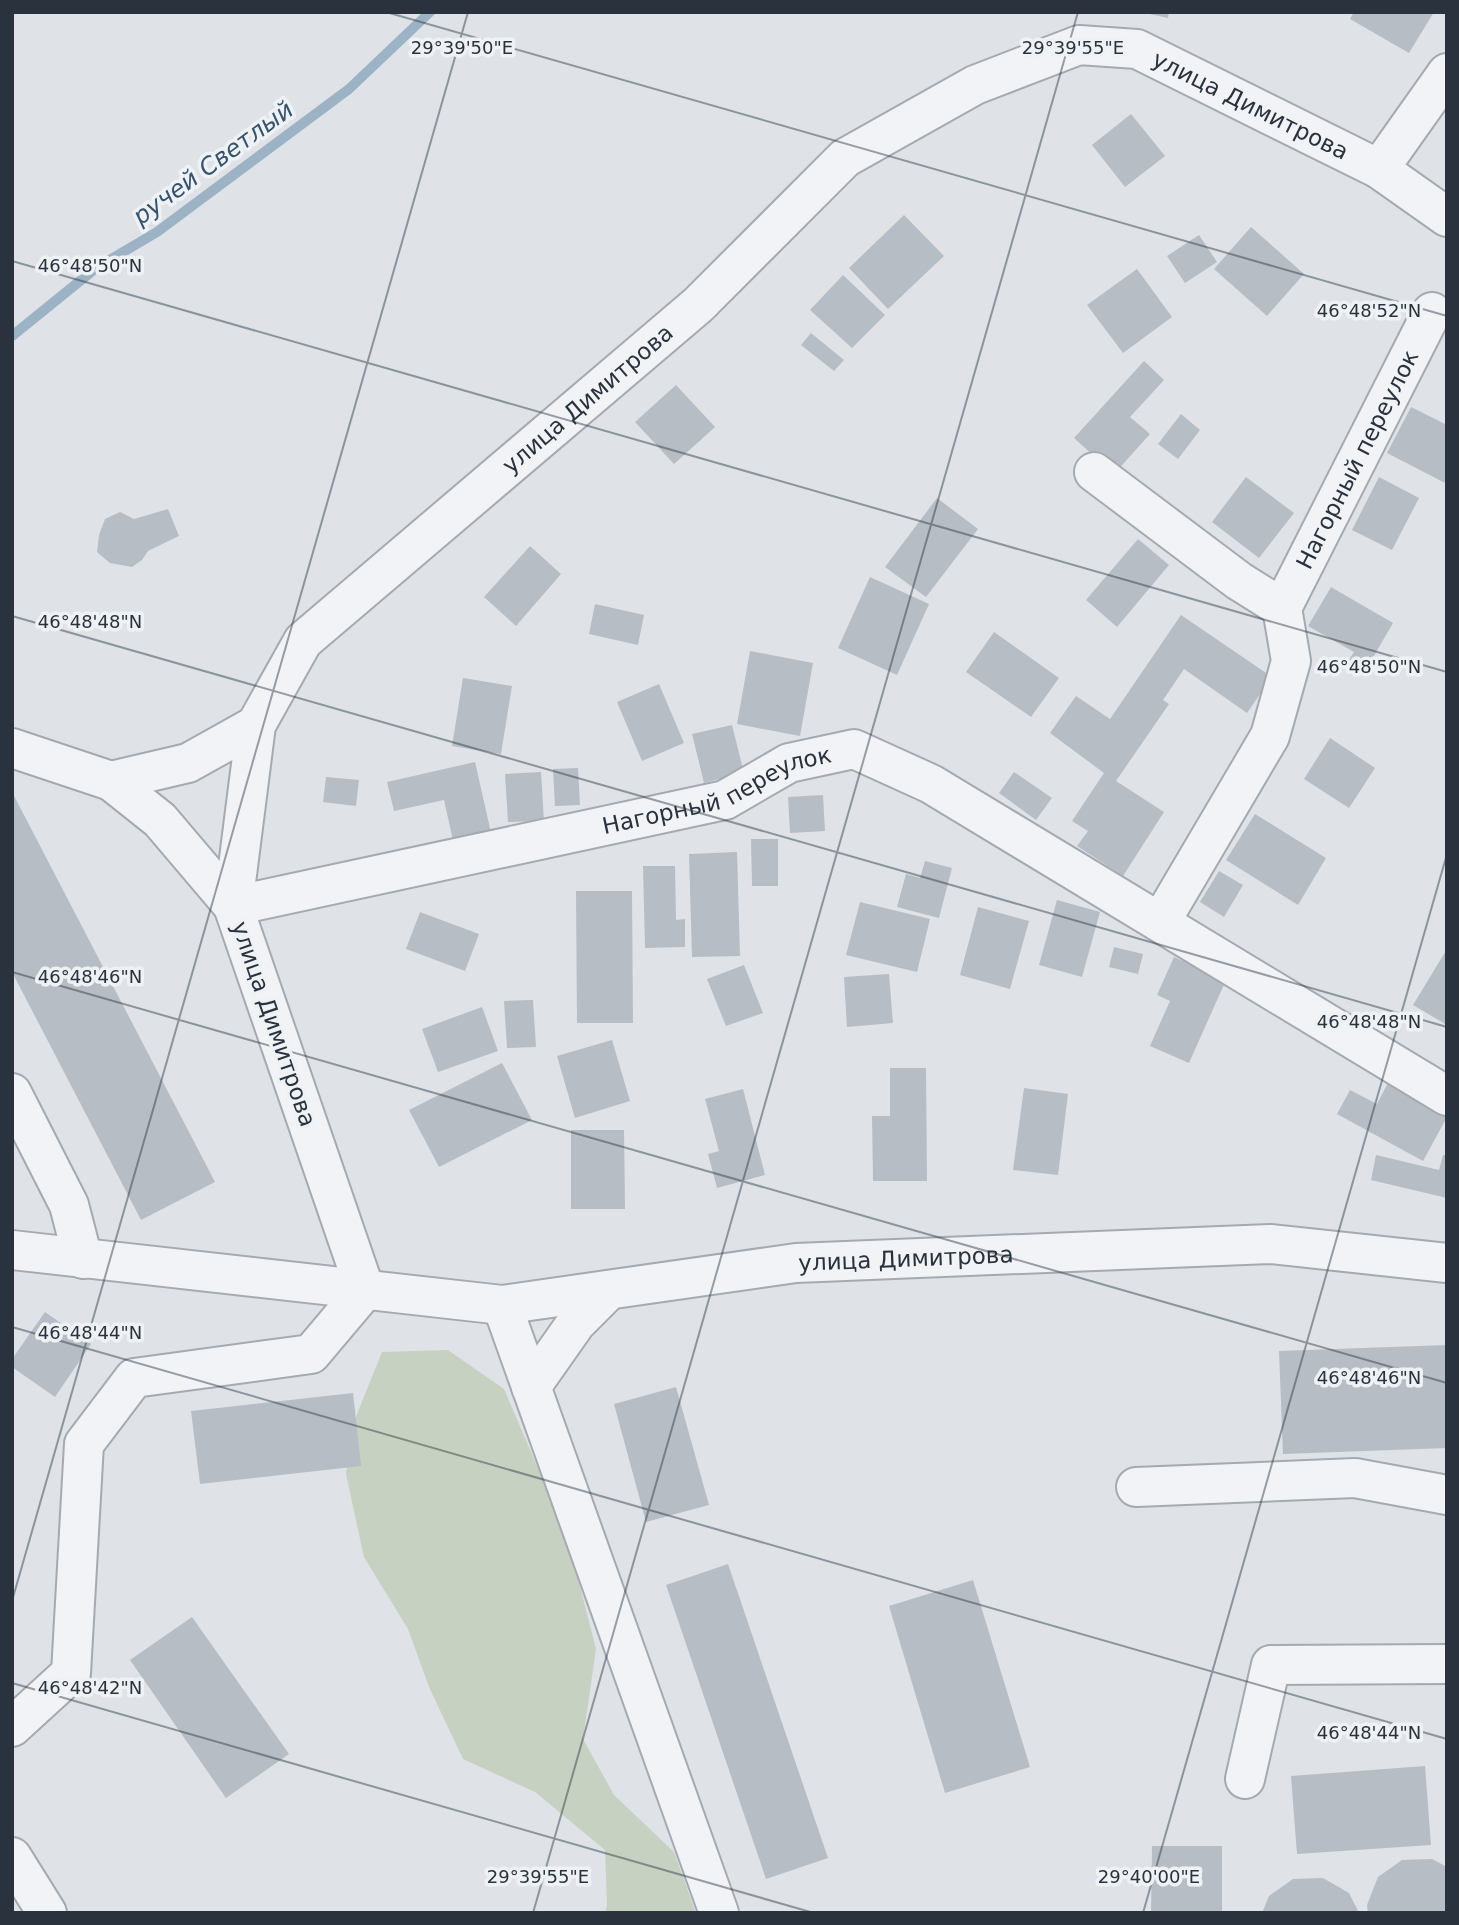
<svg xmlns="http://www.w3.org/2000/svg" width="1459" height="1925" font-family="'DejaVu Sans',sans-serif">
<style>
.green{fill:#c6d1c1}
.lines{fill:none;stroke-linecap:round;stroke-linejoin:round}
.stream{stroke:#9cb3c5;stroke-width:10}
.building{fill:#b7bdc4}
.minor-casing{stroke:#a5aab1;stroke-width:42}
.minor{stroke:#f2f3f6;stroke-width:38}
.ticks{fill:none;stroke:#29323d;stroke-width:2;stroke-opacity:0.45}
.labels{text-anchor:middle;stroke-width:7;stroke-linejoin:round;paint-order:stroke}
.street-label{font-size:23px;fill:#29323d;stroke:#eff2f5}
.water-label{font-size:24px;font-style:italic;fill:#36536e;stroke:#eff2f5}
.ticks-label{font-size:18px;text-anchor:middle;fill:#29323d;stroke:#eff2f5;stroke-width:7;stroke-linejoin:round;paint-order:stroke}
</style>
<rect width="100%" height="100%" fill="#dfe3e7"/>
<polygon class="green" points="448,1350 504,1389 567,1536 596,1649 583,1739 614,1795 674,1852 696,1913 605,1913 607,1905 605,1850 535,1792 463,1759 429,1687 408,1629 364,1557 346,1474 355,1419 382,1352"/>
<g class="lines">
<polyline class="stream" points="12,336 96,268 157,232 349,89 430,12"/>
</g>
<g class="building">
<polygon points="1140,12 1169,12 1168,18"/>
<polygon points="1354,12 1434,12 1409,53 1350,19"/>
<polygon points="1131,114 1165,156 1125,187 1092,145"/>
<polygon points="904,215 944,256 888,309 849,268"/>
<polygon points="1251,227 1304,274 1267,316 1214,269"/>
<polygon points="1199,235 1217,262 1185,283 1167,256"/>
<polygon points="1137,269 1172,317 1123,353 1087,305"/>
<polygon points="843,275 885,315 852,348 810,310"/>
<polygon points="811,333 844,360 834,371 801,345"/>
<polygon points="1144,361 1164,380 1130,417 1150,434 1114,474 1074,438"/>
<polygon points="676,385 715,427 674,464 635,422"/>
<polygon points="1411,407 1447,425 1447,484 1387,453"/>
<polygon points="1181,414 1200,430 1178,459 1158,444"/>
<polygon points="1246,477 1294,513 1259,558 1212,522"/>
<polygon points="1379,477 1419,498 1392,550 1352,530"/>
<polygon points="937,498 978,529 926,597 885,567"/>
<polygon points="168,509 179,536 148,551 142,560 132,567 110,563 97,552 99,535 105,519 120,512 134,519"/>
<polygon points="1138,539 1169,565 1117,627 1086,600"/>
<polygon points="530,546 561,574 516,626 484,597"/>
<polygon points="870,577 929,604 897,675 838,648"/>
<polygon points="1331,587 1393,623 1364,673 1347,663 1354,652 1308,626"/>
<polygon points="595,604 644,615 638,645 589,634"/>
<polygon points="1181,615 1272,677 1247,713 1184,669 1163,700 1169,704 1116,781 1164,812 1123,876 1077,846 1088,831 1072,821 1104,773 1050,733 1076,696 1110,719"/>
<polygon points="994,632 1059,678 1031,717 966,672"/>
<polygon points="750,651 813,663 800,736 737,724"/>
<polygon points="463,678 512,686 501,754 452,746"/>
<polygon points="659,684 684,743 642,761 617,702"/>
<polygon points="732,725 744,773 704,783 692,734"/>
<polygon points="1330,738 1375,768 1349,808 1304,779"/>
<polygon points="475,762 492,837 454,845 444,800 394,811 387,782"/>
<polygon points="578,768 580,805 555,806 553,769"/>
<polygon points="541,772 544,821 508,822 505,774"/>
<polygon points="1014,772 1052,798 1036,820 999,793"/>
<polygon points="326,777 359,780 356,806 323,802"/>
<polygon points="12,792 215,1182 141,1220 12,972"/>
<polygon points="823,795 825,831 790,833 788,797"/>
<polygon points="1255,814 1326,858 1298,905 1226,860"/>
<polygon points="751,839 778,839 778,886 752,886"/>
<polygon points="737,852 740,956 692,957 689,854"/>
<polygon points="925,861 952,868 939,918 897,907 906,874 920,878"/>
<polygon points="643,866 675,866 676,920 685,919 685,947 645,948"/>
<polygon points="1219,871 1243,885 1224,917 1200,902"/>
<polygon points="576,891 632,891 633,1023 577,1023"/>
<polygon points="1057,900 1100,912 1082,977 1039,965"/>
<polygon points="860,902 930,919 917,972 846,955"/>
<polygon points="978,907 1029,921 1010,989 960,975"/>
<polygon points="420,912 479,934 465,971 406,949"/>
<polygon points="1114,947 1143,954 1138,974 1109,967"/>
<polygon points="1447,949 1447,1025 1413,1005"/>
<polygon points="1174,957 1226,980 1189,1063 1150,1046 1170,1001 1157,995"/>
<polygon points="744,965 763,1013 726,1026 707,979"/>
<polygon points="889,974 893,1023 847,1027 844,977"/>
<polygon points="533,1000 536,1047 507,1048 504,1001"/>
<polygon points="482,1007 498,1051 438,1072 422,1029"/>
<polygon points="612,1040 630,1101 575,1118 557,1056"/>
<polygon points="502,1063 532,1120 439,1167 409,1110"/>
<polygon points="890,1068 926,1068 927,1181 873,1181 872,1116 890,1116"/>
<polygon points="1390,1079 1447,1110 1447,1117 1423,1161 1337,1114 1350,1090 1377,1104"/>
<polygon points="1024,1088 1068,1094 1058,1175 1013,1170"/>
<polygon points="743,1089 765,1175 717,1188 708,1154 719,1151 705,1099"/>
<polygon points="571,1130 624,1130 625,1209 571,1209"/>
<polygon points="1376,1155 1439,1170 1443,1155 1447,1155 1447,1198 1371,1180"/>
<polygon points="45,1312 91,1344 55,1397 12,1367 12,1359"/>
<polygon points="1447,1345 1447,1448 1283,1454 1279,1351"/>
<polygon points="676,1387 709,1505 646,1522 614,1404"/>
<polygon points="353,1393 361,1466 200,1484 191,1411"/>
<polygon points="728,1564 828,1858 766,1879 666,1585"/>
<polygon points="973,1580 1030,1767 945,1793 889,1606"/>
<polygon points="192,1617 289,1754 226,1798 130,1660"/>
<polygon points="1425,1766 1431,1845 1297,1854 1291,1776"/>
<polygon points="1152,1846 1222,1846 1222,1913 1151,1913"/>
<polygon points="1432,1859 1447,1867 1447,1913 1368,1913 1367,1905 1378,1877 1402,1860"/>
<polygon points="1323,1878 1349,1893 1359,1913 1262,1913 1269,1896 1293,1879"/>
</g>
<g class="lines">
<g class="minor-casing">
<g id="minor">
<polyline points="1379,169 1447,73"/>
<polyline points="1094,472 1239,581 1282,608"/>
<polyline points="12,748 111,781 188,763 256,725"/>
<polyline points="111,781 160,820 233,906"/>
<path id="s1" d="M233 906 725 800 789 763 854 749 931 784 1447 1096"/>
<path id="s2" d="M1161 921 1270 736 1291 661 1282 608 1432 312"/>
<polyline points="12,1093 69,1205 83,1259"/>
<path id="s3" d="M12 1250 502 1305 796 1263 1270 1244 1447 1263"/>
<polyline points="502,1305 719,1913"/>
<polyline points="531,1387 576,1323 609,1290"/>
<polyline points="1136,1487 1355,1478 1447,1495"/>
<path id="s4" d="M12 1727 71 1673 84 1444 134 1378 311 1354 365 1290 233 906 256 725 303 641 698 305 845 158 975 85 1079 45 1137 49 1379 169 1447 217"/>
<polyline points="1245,1779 1271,1665 1447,1664"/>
<polyline points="12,1857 47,1913"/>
</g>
</g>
<use href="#minor" class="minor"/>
</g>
<path class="ticks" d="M386 12 1447 316M12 261 1447 672M12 616 1447 1027M12 972 1447 1383M12 1327 1447 1739M12 1601 468 12M12 1683 814 1913M533 1913 1078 12M1143 1913 1447 854"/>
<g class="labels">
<g class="street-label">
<text dy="8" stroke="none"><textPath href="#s4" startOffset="2511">улица Димитрова</textPath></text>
<text dy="8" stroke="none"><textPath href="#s4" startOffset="1713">улица Димитрова</textPath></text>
<text dy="8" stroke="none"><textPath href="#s2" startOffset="513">Нагорный переулок</textPath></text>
<text dy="8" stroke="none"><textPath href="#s1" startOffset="499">Нагорный переулок</textPath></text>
<text transform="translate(274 1024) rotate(71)" y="8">улица Димитрова</text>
<text dy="8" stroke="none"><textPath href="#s3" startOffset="900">улица Димитрова</textPath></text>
</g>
<g class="water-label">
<text transform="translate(213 163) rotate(-36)" y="8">ручей Светлый</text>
</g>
</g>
<g class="ticks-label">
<text x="462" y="54">29°39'50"E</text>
<text x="1073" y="54">29°39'55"E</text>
<text x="90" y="272">46°48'50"N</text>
<text x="1369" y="317">46°48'52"N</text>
<text x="90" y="628">46°48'48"N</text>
<text x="1369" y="673">46°48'50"N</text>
<text x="90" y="983">46°48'46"N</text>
<text x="1369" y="1028">46°48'48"N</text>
<text x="90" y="1339">46°48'44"N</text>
<text x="1369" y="1384">46°48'46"N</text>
<text x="90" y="1694">46°48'42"N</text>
<text x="1369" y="1739">46°48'44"N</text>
<text x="538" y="1883">29°39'55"E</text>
<text x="1149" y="1883">29°40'00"E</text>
</g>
<rect width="1459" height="1925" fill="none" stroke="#29323d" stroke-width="28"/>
</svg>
